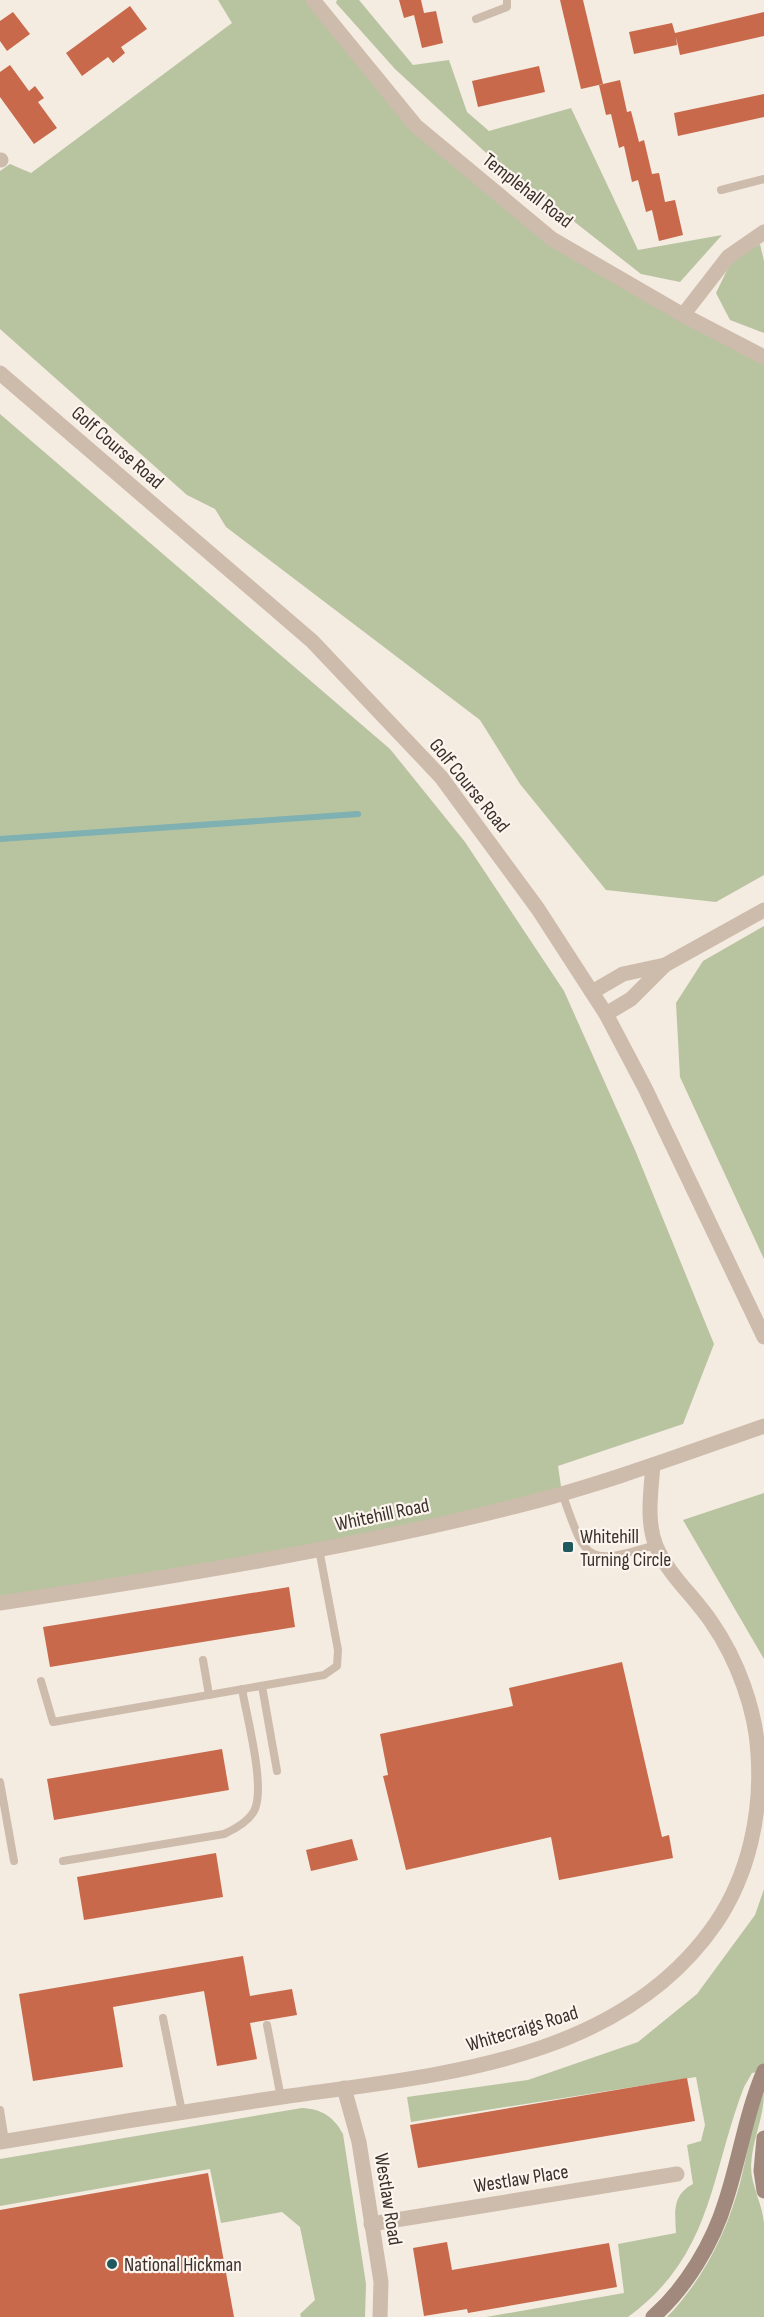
<svg xmlns="http://www.w3.org/2000/svg" width="764" height="2317" font-family="'Sofia Sans Condensed',sans-serif">
<style>
.green{fill:#b8c4a0}
.lines{fill:none;stroke-linecap:round;stroke-linejoin:round}
.stream{stroke:#7fb0b2;stroke-width:6}
.building{fill:#c8694b}
.service{stroke:#cdbbac;stroke-width:8}
.minor{stroke:#cdbbac;stroke-width:15}
.tertiary{stroke:#cdbbac;stroke-width:15}
.secondary{stroke:#a18a7d;stroke-width:15}
.poi-dot{fill:#1f5a5e;stroke:#fbf5ee;stroke-width:2}
.labels{text-anchor:middle;stroke-width:4.5;stroke-linejoin:round;paint-order:stroke}
.street-label{font-size:20px;fill:#3b302b;stroke:#fbf5ee}
.poi-label{font-size:20px;fill:#3b302b;stroke:#fbf5ee;text-anchor:start}
</style>
<rect width="100%" height="100%" fill="#f4ebe1"/>
<g class="green">
<polygon points="218,0 313,0 416,126 552,239 764,357 764,875 716,902 606,890 520,784 480,720 226,527 215,509 187,495 0,329 0,171 10,164 31,173 232,23"/>
<polygon points="337,0 359,0 413,65 449,60 467,112 489,131 571,108 638,250 722,235 680,282 641,274 484,151 395,69 336,3"/>
<polygon points="760,244 764,261 764,333 730,320 716,293 731,262"/>
<polygon points="0,414 390,749 465,842 564,991 635,1150 714,1344 683,1424 558,1466 562,1493 514,1507 0,1603"/>
<polygon points="764,926 764,1259 680,1077 676,1003 703,961"/>
<polygon points="764,1493 764,1659 683,1520"/>
<path d="M764 1889V2071L752 2073 744 2087C710 2175 713 2255 628 2317H486L624 2293 618 2244 676 2233C675 2212 672 2195 693 2184L687 2145 701 2141 705 2125 696 2077 411 2122 407 2097 528 2080 638 2042 697 1994 755 1915Z"/>
<path d="M764 2093C764 2118 752 2140 751 2166 751 2187 763 2204 764 2224 764 2255 764 2286 764 2317H667C703 2280 727 2232 740 2183 748 2153 751 2121 764 2093Z"/>
<path d="M302 2108C322 2109 334 2117 343 2134L366 2284 365 2317H301L300 2314 315 2300 300 2227 282 2212 221 2223 210 2169 0 2206V2159Z"/>
</g>
<g class="lines">
<polyline class="stream" points="0,839 358,814"/>
</g>
<g class="building">
<polygon points="399,0 421,0 424,13 436,11 443,43 422,48 414,15 404,18"/>
<polygon points="560,0 583,0 603,84 581,89"/>
<polygon points="130,6 147,29 121,47 125,53 113,63 108,57 82,76 66,53"/>
<polygon points="13,12 30,34 7,51 0,41 0,21"/>
<polygon points="764,12 764,36 680,55 676,37 677,45 634,54 629,32 672,23 675,33"/>
<polygon points="10,65 29,91 35,86 44,98 38,102 57,128 34,144 0,97 0,72"/>
<polygon points="539,66 545,92 478,107 472,81"/>
<polygon points="620,80 627,112 631,111 639,142 644,140 652,174 659,173 665,202 675,200 683,235 659,241 652,210 646,212 638,180 632,182 624,146 619,148 611,114 606,115 599,85"/>
<polygon points="764,94 764,117 678,136 674,113"/>
<polygon points="289,1587 295,1627 50,1667 43,1627"/>
<polygon points="622,1662 662,1837 669,1835 673,1858 559,1880 551,1837 406,1870 383,1776 388,1775 380,1734 513,1706 509,1688"/>
<polygon points="222,1749 229,1790 54,1820 47,1779"/>
<polygon points="352,1839 358,1860 311,1871 306,1850"/>
<polygon points="216,1853 223,1897 84,1920 77,1877"/>
<polygon points="243,1956 250,1996 292,1989 297,2015 250,2023 257,2059 217,2066 204,1991 113,2007 123,2067 33,2081 19,1994"/>
<polygon points="687,2078 695,2121 418,2168 410,2125"/>
<polygon points="208,2173 234,2317 0,2317 0,2210"/>
<polygon points="447,2242 452,2270 609,2243 617,2287 468,2313 467,2309 424,2316 413,2248"/>
</g>
<g class="lines">
<g class="service">
<polyline points="476,19 507,7 507,0"/>
<polyline points="721,190 764,179"/>
<path d="M562 1493C586 1560 584 1567 655 1545"/>
<polyline points="203,1660 209,1695"/>
<polyline points="41,1681 53,1722 324,1675 337,1666 338,1650 319,1549"/>
<polyline points="262,1686 277,1771"/>
<polyline points="0,1782 14,1861"/>
<path d="M63 1861 224 1834C235 1829 250 1821 255 1809 265 1784 247 1718 242 1689"/>
<polyline points="163,2018 182,2112"/>
<polyline points="267,2025 281,2098"/>
<polyline points="0,2110 5,2141"/>
</g>
<g class="minor">
<polyline points="313,0 416,126 552,239 683,315 764,357"/>
<polyline points="0,160 1,160"/>
<polyline points="683,315 728,257 764,232"/>
<path d="M0 1603C172 1577 345 1549 513 1507 598 1486 681 1455 764 1426"/>
<polyline points="344,2088 359,2142 381,2282 380,2317"/>
<path d="M0 2142C94 2126 188 2111 282 2097 436 2075 620 2063 716 1923 749 1874 762 1813 758 1754 756 1710 737 1659 712 1623 695 1597 669 1576 656 1546 646 1521 651 1491 653 1465"/>
<polyline points="371,2224 677,2174"/>
</g>
<g class="tertiary">
<polyline points="0,373 312,641 441,777 538,909 606,1014 645,1088 764,1337"/>
<polyline points="592,992 623,974 665,965 764,910"/>
<polyline points="606,1014 631,999 665,965"/>
</g>
<g class="secondary">
<polyline points="764,2138 761,2171 764,2191"/>
<path d="M653 2317C686 2288 713 2243 726 2200 740 2157 746 2113 764 2071"/>
</g>
</g>
<g class="poi-dot">
<rect x="562" y="1541" width="12" height="12" rx="3"/>
<circle cx="112" cy="2264" r="6"/>
</g>
<g class="labels">
<g class="street-label">
<text transform="translate(528 190) rotate(38)" y="7">Templehall Road</text>
<text transform="translate(118 447) rotate(41)" y="7">Golf Course Road</text>
<text transform="translate(470 785) rotate(51)" y="7">Golf Course Road</text>
<text transform="translate(382 1514) rotate(-12)" y="7">Whitehill Road</text>
<text transform="translate(522 2028) rotate(-17)" y="7">Whitecraigs Road</text>
<text transform="translate(521 2178) rotate(-9)" y="7">Westlaw Place</text>
<text transform="translate(389 2199) rotate(81)" y="7">Westlaw Road</text>
</g>
<g class="poi-label">
<text x="580" y="1543">Whitehill<tspan x="580" dy="23">Turning Circle</tspan></text>
<text x="124" y="2271">National Hickman</text>
</g>
</g>
</svg>
